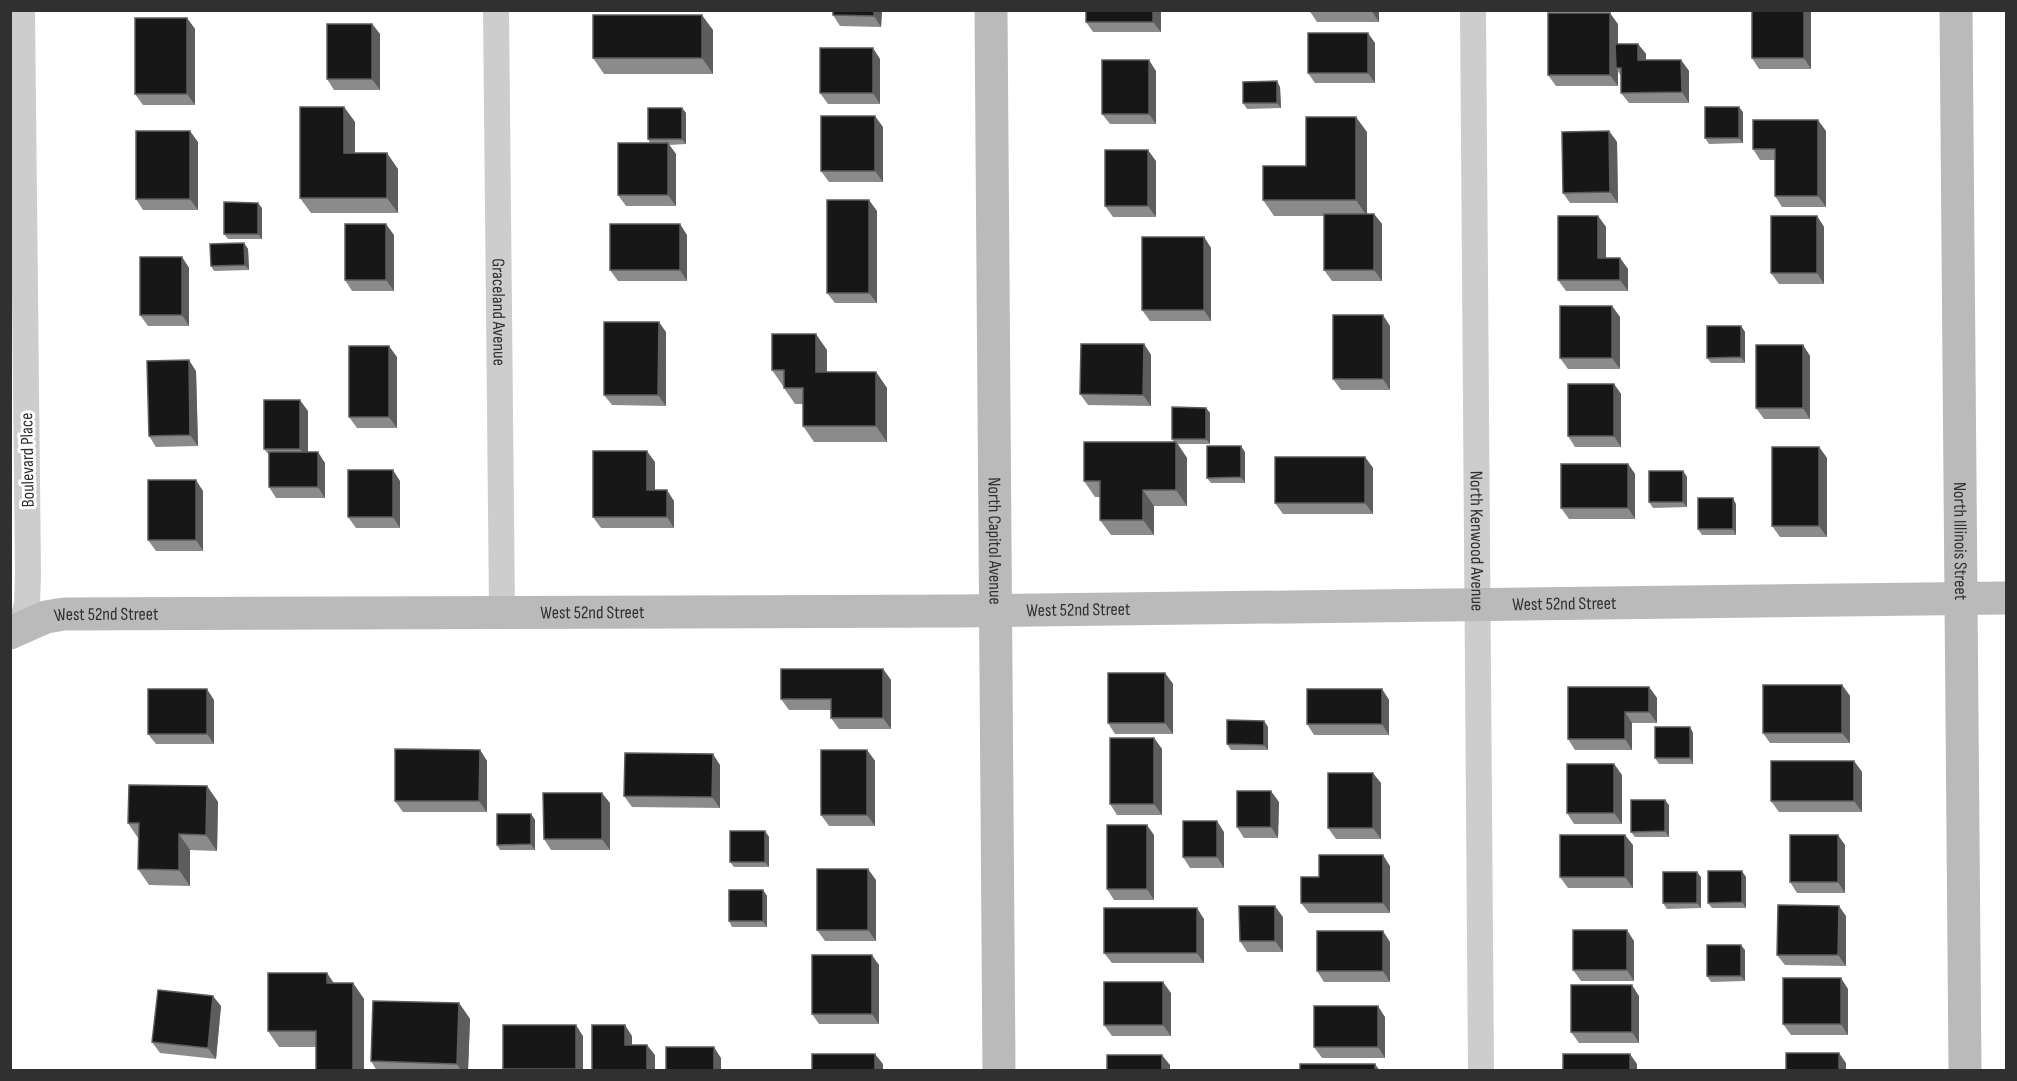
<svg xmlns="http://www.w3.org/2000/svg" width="2017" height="1081" font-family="'Sofia Sans Condensed',sans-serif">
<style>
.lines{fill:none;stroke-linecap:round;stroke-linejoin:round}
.street{stroke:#cdcdcd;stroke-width:26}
.secondary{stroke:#bababa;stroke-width:33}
.wall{fill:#8b8b8b}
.shaded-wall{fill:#5d5d5d}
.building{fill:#171717;stroke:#5d5d5d;stroke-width:1.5}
.labels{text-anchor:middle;stroke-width:6;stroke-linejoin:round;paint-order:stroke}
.street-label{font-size:18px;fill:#303030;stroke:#fff}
</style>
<rect width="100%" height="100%" fill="#fff"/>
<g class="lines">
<g class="street">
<path id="s1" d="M496 10 502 611"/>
<path id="s2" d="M1473 10 1481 1070"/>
<polyline points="21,627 27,604 28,575 22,10"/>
</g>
<g class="secondary">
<path id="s3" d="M991 10 999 1070"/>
<path id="s4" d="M1956 10 1965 1070"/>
<path id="s5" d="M10 633 46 617 64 614 960 611 2006 598"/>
</g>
</g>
<g class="wall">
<polygon points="833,10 882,10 881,27 840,26 833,15"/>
<polygon points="1161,10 1161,32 1093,32 1086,22"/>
<polygon points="1309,10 1379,10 1379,22 1317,22"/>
<polygon points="1811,10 1811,69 1759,69 1752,58"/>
<polygon points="187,18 195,29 195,105 143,105 135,94"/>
<polygon points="372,24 380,34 380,90 334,90 327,79"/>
<polygon points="1618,24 1618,44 1638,44 1646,54 1646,60 1681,60 1689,71 1689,103 1629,103 1621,93 1621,76 1618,71 1618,86 1556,86 1548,75"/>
<polygon points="713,30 713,74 604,74 593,58"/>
<polygon points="1375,43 1375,83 1315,83 1308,73"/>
<polygon points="880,59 880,104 828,104 820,93"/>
<polygon points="1156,71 1156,124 1110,124 1102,114"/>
<polygon points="1280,87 1281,108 1247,109 1243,103"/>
<polygon points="344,107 355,122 355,153 398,169 398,213 311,213 300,198"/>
<polygon points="682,108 686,113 686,144 669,145 676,154 676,206 626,206 618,195 650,143 648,139"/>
<polygon points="1743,112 1743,143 1709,144 1705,138"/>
<polygon points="883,127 883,182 829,182 821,171"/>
<polygon points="1609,131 1617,142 1618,203 1570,203 1563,193"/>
<polygon points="1826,131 1826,207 1782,207 1775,196 1775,160 1760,160 1753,149"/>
<polygon points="1367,132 1367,214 1374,214 1382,224 1382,281 1332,281 1324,270 1324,216 1274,216 1263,200 1306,166"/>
<polygon points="198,142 198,210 143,210 136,199"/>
<polygon points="1156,161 1156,217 1113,217 1105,206"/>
<polygon points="262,208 262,239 228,239 224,234"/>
<polygon points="877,211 877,303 835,303 827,293"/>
<polygon points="1598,216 1606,227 1606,258 1620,258 1628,269 1628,291 1566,291 1558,280"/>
<polygon points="1817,216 1824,227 1824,284 1779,284 1771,273"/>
<polygon points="394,235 394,291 352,291 345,280"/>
<polygon points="687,235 687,281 618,281 610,270"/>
<polygon points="1204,237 1211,248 1211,321 1150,321 1142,310"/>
<polygon points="244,243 248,249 249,270 214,271 211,266"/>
<polygon points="182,257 189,268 189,326 148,326 140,315"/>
<polygon points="1612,306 1620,317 1620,369 1568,369 1560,358"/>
<polygon points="1390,326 1390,390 1341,390 1333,379"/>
<polygon points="1741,326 1745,332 1745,363 1711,363 1707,358"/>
<polygon points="666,332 666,406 612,405 604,395"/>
<polygon points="1144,344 1151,355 1151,406 1088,405 1080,394"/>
<polygon points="1803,345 1810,356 1810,419 1764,419 1756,408"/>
<polygon points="827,350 827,372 876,372 887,388 887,442 814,442 803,426 803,404 795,404 784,388 784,386 783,386 772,370"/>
<polygon points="397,357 397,428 357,428 349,417"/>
<polygon points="196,371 198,446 156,447 149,436"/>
<polygon points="1614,384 1621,394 1621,447 1575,447 1568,436"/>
<polygon points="1206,408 1210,413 1210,444 1178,444 1187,458 1187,506 1154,506 1154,535 1111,535 1100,520 1100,497 1095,497 1084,481 1174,442 1172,439"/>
<polygon points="308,411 308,452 325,463 325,498 276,498 269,487 269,455 264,449"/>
<polygon points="1819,447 1827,458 1827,537 1780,537 1772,526"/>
<polygon points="1245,452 1245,483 1211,483 1207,478"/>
<polygon points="1365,457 1373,468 1373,514 1283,514 1275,503"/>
<polygon points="655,462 655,490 674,501 674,528 601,528 593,517"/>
<polygon points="1628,464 1635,474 1635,519 1569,519 1561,508"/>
<polygon points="1683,471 1687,477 1687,507 1653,508 1649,502"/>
<polygon points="400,481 400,528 356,528 348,517"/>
<polygon points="203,491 203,551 156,551 148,540"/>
<polygon points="1736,504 1736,535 1702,535 1698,529"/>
<polygon points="883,669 891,680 891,729 839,729 831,718 831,710 789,710 781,699"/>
<polygon points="1165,673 1173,684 1173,734 1115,734 1108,723"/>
<polygon points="1842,685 1850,696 1850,743 1770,743 1763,733"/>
<polygon points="1649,687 1657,698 1657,723 1632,723 1632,750 1575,750 1568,739"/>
<polygon points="1382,689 1389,700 1389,735 1314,735 1307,724"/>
<polygon points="214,700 214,744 156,744 148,734"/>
<polygon points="1264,721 1268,727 1268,750 1231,750 1227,744"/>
<polygon points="1690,727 1693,733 1693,764 1659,764 1655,758"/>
<polygon points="1154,738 1162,749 1162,815 1117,815 1110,804"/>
<polygon points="480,750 487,761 487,812 403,812 395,801"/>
<polygon points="867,750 875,761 875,826 829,826 821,815"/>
<polygon points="1854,761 1862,772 1862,812 1779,812 1771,801"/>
<polygon points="1614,764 1622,775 1622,824 1574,824 1567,813"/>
<polygon points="720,765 720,808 632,807 624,796"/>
<polygon points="1381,783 1381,839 1336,839 1328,828"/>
<polygon points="207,786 218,802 217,851 190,850 190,886 149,885 138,869 138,838 128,823"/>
<polygon points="1279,802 1278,838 1244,838 1237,827"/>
<polygon points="610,803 610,850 551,850 544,839"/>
<polygon points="1669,805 1669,837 1635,837 1631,832"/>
<polygon points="531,814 535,820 535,850 500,850 497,845"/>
<polygon points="765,831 769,837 769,867 734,867 730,862"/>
<polygon points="1224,832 1224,868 1190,868 1183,857"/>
<polygon points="1154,835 1154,900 1114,900 1107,889"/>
<polygon points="1633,845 1633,888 1568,888 1560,877"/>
<polygon points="1845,845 1845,893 1797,893 1790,882"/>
<polygon points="1390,866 1390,913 1309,913 1301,903 1319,877"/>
<polygon points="1701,877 1701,908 1667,909 1663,903"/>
<polygon points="1746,877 1746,908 1712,908 1708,903"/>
<polygon points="876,880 876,941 825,941 817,930"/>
<polygon points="763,890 767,896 767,927 732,927 729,921"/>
<polygon points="1846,916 1846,966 1785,965 1777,955"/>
<polygon points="1283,917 1283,952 1247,952 1240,941"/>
<polygon points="1204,919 1204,963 1112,963 1104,953"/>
<polygon points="1634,941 1634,981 1581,981 1573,970"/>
<polygon points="1390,942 1390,982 1324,982 1317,971"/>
<polygon points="1745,950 1745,981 1711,982 1707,976"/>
<polygon points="879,965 879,1024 819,1024 812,1014"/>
<polygon points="334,983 353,983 364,999 364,1071 316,1047 279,1047 268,1031"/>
<polygon points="1848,989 1848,1035 1791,1035 1783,1024"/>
<polygon points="1171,993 1171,1036 1112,1036 1104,1025"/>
<polygon points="1639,996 1639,1043 1579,1043 1571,1032"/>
<polygon points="459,1003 470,1019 468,1071 377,1071 371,1061"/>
<polygon points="221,1006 216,1059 160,1053 152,1042"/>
<polygon points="1385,1017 1385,1058 1322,1058 1314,1047"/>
<polygon points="583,1036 583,1071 504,1071 503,1069"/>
</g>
<g class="shaded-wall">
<polygon points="874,10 882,10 881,27 874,16"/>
<polygon points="1153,10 1161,10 1161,32 1153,22"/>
<polygon points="1371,10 1379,10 1379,22"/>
<polygon points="1804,10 1811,10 1811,69 1804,58"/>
<polygon points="1610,13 1618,24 1618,68 1616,68 1618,71 1618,86 1610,75"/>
<polygon points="702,15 713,30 713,74 702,58"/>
<polygon points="187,18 195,29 195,105 187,94"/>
<polygon points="372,24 380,34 380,90 372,79"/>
<polygon points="1368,33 1375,43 1375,83 1368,73"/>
<polygon points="1638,44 1646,54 1646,71 1638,60"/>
<polygon points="873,48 880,59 880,104 873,93"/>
<polygon points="1149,60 1156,71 1156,124 1149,114"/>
<polygon points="1681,60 1689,71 1689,103 1682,92"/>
<polygon points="1277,81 1280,87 1281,108 1277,103"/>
<polygon points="344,107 355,122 355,169 344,153"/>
<polygon points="1739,107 1743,112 1743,143 1739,138"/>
<polygon points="682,108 686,113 686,144 682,139"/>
<polygon points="875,116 883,127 883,182 875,171"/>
<polygon points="1356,117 1367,132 1367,216 1356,200"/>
<polygon points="1818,120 1826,131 1826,207 1818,196"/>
<polygon points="190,131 198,142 198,210 190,199"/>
<polygon points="1609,131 1617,142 1618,203 1610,192"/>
<polygon points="668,143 676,154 676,206 668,195"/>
<polygon points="1148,150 1156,161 1156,217 1148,206"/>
<polygon points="387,153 398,169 398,213 387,198"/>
<polygon points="869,200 877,211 877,303 869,293"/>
<polygon points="258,203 262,208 262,239 258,234"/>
<polygon points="1374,214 1382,224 1382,281 1374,270"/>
<polygon points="1598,216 1606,227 1606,269 1598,258"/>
<polygon points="1817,216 1824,227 1824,284 1817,273"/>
<polygon points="386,224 394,235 394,291 386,280"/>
<polygon points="680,224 687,235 687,281 680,270"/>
<polygon points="1204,237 1211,248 1211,321 1204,310"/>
<polygon points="244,243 248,249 249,270 245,265"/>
<polygon points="182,257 189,268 189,326 182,315"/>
<polygon points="1620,258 1628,269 1628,291 1620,280"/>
<polygon points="1612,306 1620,317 1620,369 1612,358"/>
<polygon points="1383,315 1390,326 1390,390 1383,379"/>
<polygon points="659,322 666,332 666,406 658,395"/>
<polygon points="1741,326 1745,332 1745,363 1741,357"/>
<polygon points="816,334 827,350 827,388 816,372"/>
<polygon points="1144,344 1151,355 1151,406 1143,395"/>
<polygon points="1803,345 1810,356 1810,419 1803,408"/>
<polygon points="389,346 397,357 397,428 389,417"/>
<polygon points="189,360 196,371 198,446 190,435"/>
<polygon points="876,372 887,388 887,442 876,426"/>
<polygon points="1614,384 1621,394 1621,447 1614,436"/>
<polygon points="300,400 308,411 308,460 300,449"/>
<polygon points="1206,408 1210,413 1210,444 1206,439"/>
<polygon points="1176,442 1187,458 1187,506 1176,490"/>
<polygon points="1241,446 1245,452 1245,483 1241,477"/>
<polygon points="1819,447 1827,458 1827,537 1819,526"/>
<polygon points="647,451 655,462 655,501 647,490"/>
<polygon points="318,452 325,463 325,498 318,487"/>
<polygon points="1365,457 1373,468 1373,514 1365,503"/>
<polygon points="1628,464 1635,474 1635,519 1628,508"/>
<polygon points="393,470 400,481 400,528 393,517"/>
<polygon points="1683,471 1687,477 1687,507 1683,502"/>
<polygon points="196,480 203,491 203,551 196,540"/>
<polygon points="667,490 674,501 674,528 667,517"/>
<polygon points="1143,490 1154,506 1154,535 1143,520"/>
<polygon points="1733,498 1736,504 1736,535 1733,529"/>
<polygon points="883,669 891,680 891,729 883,718"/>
<polygon points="1165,673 1173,684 1173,734 1165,723"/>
<polygon points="1842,685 1850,696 1850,743 1842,733"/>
<polygon points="1649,687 1657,698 1657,723 1649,712"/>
<polygon points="207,689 214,700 214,744 207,734"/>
<polygon points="1382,689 1389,700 1389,735 1382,724"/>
<polygon points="1625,712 1632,723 1632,750 1625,739"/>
<polygon points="1264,721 1268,727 1268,750 1264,745"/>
<polygon points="1690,727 1693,733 1693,764 1690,758"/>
<polygon points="1154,738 1162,749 1162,815 1154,804"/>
<polygon points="480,750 487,761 487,812 479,801"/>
<polygon points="867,750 875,761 875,826 867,815"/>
<polygon points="713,754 720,765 720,808 712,797"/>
<polygon points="1854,761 1862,772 1862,812 1854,801"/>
<polygon points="1614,764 1622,775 1622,824 1614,813"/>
<polygon points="1373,773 1381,783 1381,839 1373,828"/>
<polygon points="207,786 218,802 217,851 206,835"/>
<polygon points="1271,791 1279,802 1278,838 1271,827"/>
<polygon points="602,793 610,803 610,850 602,839"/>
<polygon points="1665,800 1669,805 1669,837 1665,831"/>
<polygon points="531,814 535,820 535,850 531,844"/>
<polygon points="1217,821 1224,832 1224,868 1217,857"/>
<polygon points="1147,825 1154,835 1154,900 1147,889"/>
<polygon points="765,831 769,837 769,867 765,862"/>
<polygon points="179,834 190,850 190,886 179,870"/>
<polygon points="1625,835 1633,845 1633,888 1625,877"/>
<polygon points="1838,835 1845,845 1845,893 1838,882"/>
<polygon points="1383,855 1390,866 1390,913 1383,903"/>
<polygon points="868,869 876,880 876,941 868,930"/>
<polygon points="1742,871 1746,877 1746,908 1742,902"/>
<polygon points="1697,872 1701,877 1701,908 1697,903"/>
<polygon points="763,890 767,896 767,927 763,921"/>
<polygon points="1275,906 1283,917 1283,952 1275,941"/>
<polygon points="1839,906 1846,916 1846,966 1838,955"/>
<polygon points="1197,908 1204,919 1204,963 1197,953"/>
<polygon points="1627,930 1634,941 1634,981 1627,970"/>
<polygon points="1383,931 1390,942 1390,982 1383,971"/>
<polygon points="1741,945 1745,950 1745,981 1741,976"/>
<polygon points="872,955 879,965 879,1024 872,1014"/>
<polygon points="327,973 338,989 327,983"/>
<polygon points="1841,978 1848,989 1848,1035 1841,1024"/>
<polygon points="1163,982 1171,993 1171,1036 1163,1025"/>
<polygon points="353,983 364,999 364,1071 353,1071"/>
<polygon points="1632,985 1639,996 1639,1043 1632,1032"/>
<polygon points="213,996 221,1006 216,1059 208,1048"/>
<polygon points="459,1003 470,1019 468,1071 461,1071 457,1064"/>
<polygon points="1378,1006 1385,1017 1385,1058 1378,1047"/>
<polygon points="576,1025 583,1036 583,1071 577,1071 576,1069"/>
<polygon points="625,1025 632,1036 632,1055 625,1045"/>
<polygon points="647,1045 655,1055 655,1071 647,1071"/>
<polygon points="714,1047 721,1058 721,1071 714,1071"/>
<polygon points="1839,1053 1846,1063 1846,1071 1839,1071"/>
<polygon points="875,1054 883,1064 883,1071 875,1071"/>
<polygon points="1630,1054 1637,1064 1637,1071 1630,1071"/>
<polygon points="1162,1055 1170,1065 1170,1071 1162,1071"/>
<polygon points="1375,1064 1380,1071 1375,1071"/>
</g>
<g class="building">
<polygon points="833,10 874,10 874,16 833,15"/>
<rect x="1086" y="10" width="67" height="12"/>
<rect x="1309" y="10" width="62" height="1"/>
<rect x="1752" y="10" width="52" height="48"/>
<rect x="1548" y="13" width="62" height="62"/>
<rect x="593" y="15" width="109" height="43"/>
<rect x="135" y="18" width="52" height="76"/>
<rect x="327" y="24" width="45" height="55"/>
<rect x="1308" y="33" width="60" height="40"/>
<polygon points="1615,44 1638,44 1638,60 1681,60 1682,92 1621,93 1621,68 1616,68"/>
<rect x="820" y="48" width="53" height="45"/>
<rect x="1102" y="60" width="47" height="54"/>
<polygon points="1277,81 1277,103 1243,103 1243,82"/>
<polygon points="300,107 344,107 344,153 387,153 387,198 300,198"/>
<rect x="1705" y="107" width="34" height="31"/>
<rect x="648" y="108" width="34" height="31"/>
<rect x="821" y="116" width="54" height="55"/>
<polygon points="1306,117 1356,117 1356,200 1263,200 1263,166 1306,166"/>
<polygon points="1753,120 1818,120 1818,196 1775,196 1775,149 1753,149"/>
<rect x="136" y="131" width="54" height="68"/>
<polygon points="1609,131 1610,192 1563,193 1562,132"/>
<rect x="618" y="143" width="50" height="52"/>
<rect x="1105" y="150" width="43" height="56"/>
<rect x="827" y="200" width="42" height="93"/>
<polygon points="224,202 258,203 258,234 224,234"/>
<rect x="1324" y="214" width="50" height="56"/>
<polygon points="1558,216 1598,216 1598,258 1620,258 1620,280 1558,280"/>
<rect x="1771" y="216" width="46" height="57"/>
<rect x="345" y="224" width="41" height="56"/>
<rect x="610" y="224" width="70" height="46"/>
<rect x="1142" y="237" width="62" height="73"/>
<polygon points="244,243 245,265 211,266 210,244"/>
<rect x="140" y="257" width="42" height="58"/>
<rect x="1560" y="306" width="52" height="52"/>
<rect x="1333" y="315" width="50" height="64"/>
<polygon points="604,322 659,322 658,395 604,395"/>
<polygon points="1707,326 1741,326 1741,357 1707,358"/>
<polygon points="772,334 816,334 816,372 876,372 876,426 803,426 803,388 784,388 784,370 772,370"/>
<polygon points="1081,344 1144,344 1143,395 1080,394"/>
<rect x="1756" y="345" width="47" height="63"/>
<rect x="349" y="346" width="40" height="71"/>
<polygon points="189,360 190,435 149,436 147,361"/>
<rect x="1568" y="384" width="46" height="52"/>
<rect x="264" y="400" width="36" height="49"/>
<polygon points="1172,407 1206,408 1206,439 1172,439"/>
<polygon points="1084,442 1176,442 1176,490 1143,490 1143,520 1100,520 1100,481 1084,481"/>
<polygon points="1207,446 1241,446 1241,477 1207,478"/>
<rect x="1772" y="447" width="47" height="79"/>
<polygon points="593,451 647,451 647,490 667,490 667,517 593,517"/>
<rect x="269" y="452" width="49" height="35"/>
<rect x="1275" y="457" width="90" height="46"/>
<rect x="1561" y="464" width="67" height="44"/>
<rect x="348" y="470" width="45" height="47"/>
<rect x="1649" y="471" width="34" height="31"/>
<rect x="148" y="480" width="48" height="60"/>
<rect x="1698" y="498" width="35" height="31"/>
<polygon points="781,669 883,669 883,718 831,718 831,699 781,699"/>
<rect x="1108" y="673" width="57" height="50"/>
<rect x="1763" y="685" width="79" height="48"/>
<polygon points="1568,687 1649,687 1649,712 1625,712 1625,739 1568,739"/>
<rect x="148" y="689" width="59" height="45"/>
<rect x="1307" y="689" width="75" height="35"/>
<polygon points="1227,720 1264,721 1264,745 1227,744"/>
<rect x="1655" y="727" width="35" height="31"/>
<rect x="1110" y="738" width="44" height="66"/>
<polygon points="395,749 480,750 479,801 395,801"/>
<rect x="821" y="750" width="46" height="65"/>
<polygon points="625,753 713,754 712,797 624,796"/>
<rect x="1771" y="761" width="83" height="40"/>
<rect x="1567" y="764" width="47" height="49"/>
<rect x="1328" y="773" width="45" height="55"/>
<polygon points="129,785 207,786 206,835 179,834 179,870 138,869 139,823 128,823"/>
<rect x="1237" y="791" width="34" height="36"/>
<polygon points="543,793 602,793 602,839 544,839"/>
<polygon points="1631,800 1665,800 1665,831 1631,832"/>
<polygon points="497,814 531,814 531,844 497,845"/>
<rect x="1183" y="821" width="34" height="36"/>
<rect x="1107" y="825" width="40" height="64"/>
<rect x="730" y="831" width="35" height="31"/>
<rect x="1560" y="835" width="65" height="42"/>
<rect x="1790" y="835" width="48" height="47"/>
<polygon points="1319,855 1383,855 1383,903 1301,903 1301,877 1319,877"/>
<rect x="817" y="869" width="51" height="61"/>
<polygon points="1708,871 1742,871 1742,902 1708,903"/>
<rect x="1663" y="872" width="34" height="31"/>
<rect x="729" y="890" width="34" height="31"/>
<polygon points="1778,905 1839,906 1838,955 1777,955"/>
<polygon points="1239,906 1275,906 1275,941 1240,941"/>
<rect x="1104" y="908" width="93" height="45"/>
<rect x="1573" y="930" width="54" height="40"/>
<rect x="1317" y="931" width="66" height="40"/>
<rect x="1707" y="945" width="34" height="31"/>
<rect x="812" y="955" width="60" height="59"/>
<polygon points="268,973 327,973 327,983 353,983 353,1071 316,1071 316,1031 268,1031"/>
<rect x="1783" y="978" width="58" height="46"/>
<rect x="1104" y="982" width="59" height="43"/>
<rect x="1571" y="985" width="61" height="47"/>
<polygon points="158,990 213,996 208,1048 152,1042"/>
<polygon points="373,1001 459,1003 457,1064 371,1061"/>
<rect x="1314" y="1006" width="64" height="41"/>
<rect x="503" y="1025" width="73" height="44"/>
<polygon points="592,1025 625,1025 625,1045 647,1045 647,1071 592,1071"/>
<rect x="666" y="1047" width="48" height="24"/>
<rect x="1786" y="1053" width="53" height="18"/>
<rect x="812" y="1054" width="63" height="17"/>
<rect x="1563" y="1054" width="67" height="17"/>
<rect x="1107" y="1055" width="55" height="16"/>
<rect x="1300" y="1064" width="75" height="7"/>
</g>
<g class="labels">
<g class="street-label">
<text dy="6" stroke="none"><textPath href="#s1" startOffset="302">Graceland Avenue</textPath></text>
<text transform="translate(27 460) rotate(-91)" y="6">Boulevard Place</text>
<text dy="6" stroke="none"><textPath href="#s3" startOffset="531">North Capitol Avenue</textPath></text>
<text dy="6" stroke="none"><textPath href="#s2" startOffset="531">North Kenwood Avenue</textPath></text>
<text dy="6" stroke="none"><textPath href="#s4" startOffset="531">North Illinois Street</textPath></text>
<text dy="6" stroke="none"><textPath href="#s5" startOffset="1558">West 52nd Street</textPath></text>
<text dy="6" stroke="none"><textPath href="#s5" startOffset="1072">West 52nd Street</textPath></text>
<text dy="6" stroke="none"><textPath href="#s5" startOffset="586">West 52nd Street</textPath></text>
<text dy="6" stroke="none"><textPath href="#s5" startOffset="100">West 52nd Street</textPath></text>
</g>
</g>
<rect width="2017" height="1081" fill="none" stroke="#303030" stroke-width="24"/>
</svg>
